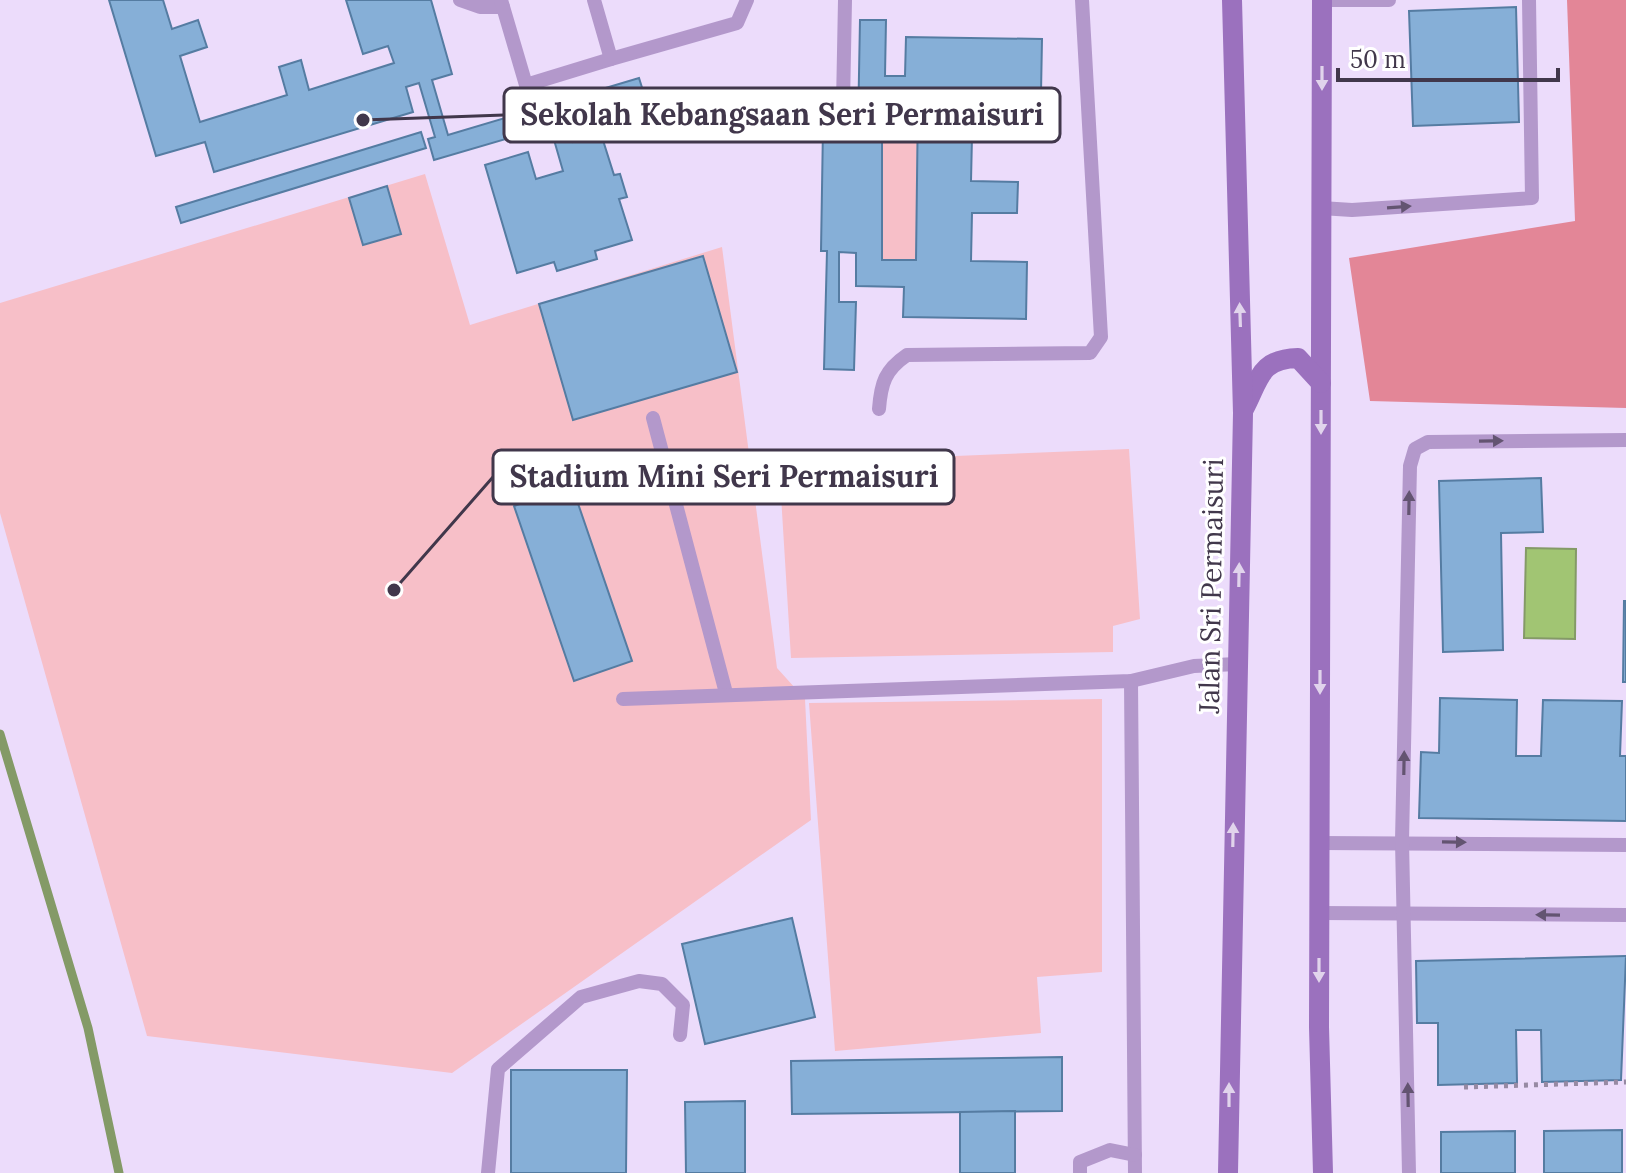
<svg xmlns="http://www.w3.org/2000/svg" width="1626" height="1173" font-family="Lora,serif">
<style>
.green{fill:#f7bfc8}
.forest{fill:#e38697}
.water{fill:#a1c573;stroke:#849a67;stroke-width:2}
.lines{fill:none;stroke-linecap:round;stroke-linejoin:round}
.stream{stroke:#849a67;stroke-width:9}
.building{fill:#86afd7;stroke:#557ca2;stroke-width:2;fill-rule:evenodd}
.path{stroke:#978aa3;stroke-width:5;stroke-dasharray:4 6;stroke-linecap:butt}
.lane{stroke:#b398cb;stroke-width:14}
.secondary{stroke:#9b71be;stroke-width:20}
.oneway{fill:#e1d4ec}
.oneway2{fill:#635471}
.labels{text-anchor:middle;stroke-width:6;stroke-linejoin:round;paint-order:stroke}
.street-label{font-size:28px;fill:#41374b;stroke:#fff}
.leader{fill:none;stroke:#41374b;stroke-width:3}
.callout-dot{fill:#41374b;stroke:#fff;stroke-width:3}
.callout{fill:#fff;stroke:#41374b;stroke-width:3}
.callout-label{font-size:30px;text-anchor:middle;font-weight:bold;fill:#41374b}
</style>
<rect width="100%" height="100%" fill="#ecdcfb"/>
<g class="green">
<polygon points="882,99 918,99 916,260 882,260"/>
<polygon points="425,174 470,325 722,247 777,668 805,699 811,820 452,1073 147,1036 0,513 0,303"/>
<polygon points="1129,449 1140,619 1113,626 1113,652 791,658 779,463"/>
<polygon points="1102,699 1102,972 1037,977 1041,1033 835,1051 809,703"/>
</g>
<polygon class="forest" points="1567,0 1626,0 1626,408 1370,401 1349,258 1575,221"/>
<polygon class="water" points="1526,548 1576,549 1575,639 1524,638"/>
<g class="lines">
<polyline class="stream" points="0,734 88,1028 119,1173"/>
</g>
<g class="building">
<polygon points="109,0 163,0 172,29 198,20 207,47 180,56 200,122 287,95 279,67 301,60 309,90 394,63 388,46 363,54 346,0 431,0 452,74 432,80 448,135 639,78 645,97 567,121 573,142 601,134 614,175 620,174 627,197 619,199 632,240 595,251 597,259 557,271 554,262 517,273 485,165 528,152 536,179 563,171 550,126 434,160 428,139 435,137 419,83 406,87 413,112 214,172 205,142 156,156"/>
<polygon points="1516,7 1519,122 1413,126 1409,11"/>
<path d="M860 20H886L885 76H905L906 37 1042 39 1041 93 973 92 971 181 1018 182 1017 213H972L971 261 1027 262 1026 319 903 317 904 287 856 286V253L839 252V302H856L854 370 824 369 827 251H821L823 127 858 128ZM882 99H918L916 260H882Z"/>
<polygon points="421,132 426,148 181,223 176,207"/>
<polygon points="387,186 401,234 363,245 349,198"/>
<polygon points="703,256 737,372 573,420 539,304"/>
<polygon points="1541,478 1543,532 1501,533 1503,650 1443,652 1439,481"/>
<polygon points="572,486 632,661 574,681 514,506"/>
<polygon points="1624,601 1626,601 1626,682 1623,682"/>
<polygon points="1440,698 1517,700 1516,756 1541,756 1543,700 1622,701 1620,756 1626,756 1626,821 1419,818 1421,752 1439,753"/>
<polygon points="792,918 815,1017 705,1044 682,944"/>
<polygon points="1626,956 1621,1080 1542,1082 1541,1030 1516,1030 1517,1083 1438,1085 1438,1023 1417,1023 1416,961"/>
<polygon points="1062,1057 1062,1111 792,1114 791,1061"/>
<polygon points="511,1070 627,1070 626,1173 511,1173"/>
<polygon points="745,1101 745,1173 686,1173 685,1102"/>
<polygon points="1015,1111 1015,1173 960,1173 960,1112"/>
<polygon points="1622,1130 1622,1173 1544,1173 1544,1131"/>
<polygon points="1515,1131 1515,1173 1441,1173 1441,1132"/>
</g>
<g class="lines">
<polyline class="path" points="1464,1087 1626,1082"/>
<g class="lane">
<polyline points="460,0 480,7 503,7"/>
<polyline points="501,0 526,85 611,59"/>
<polyline points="594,0 611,59 737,23 747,0"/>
<polyline points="1331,0 1389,0"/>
<polyline points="843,104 845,0"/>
<polyline points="1321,208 1352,210 1532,198 1529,0"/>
<path d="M879 409C881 383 885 370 907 355L1090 353 1101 337 1082 0"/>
<polyline points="653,418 726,693"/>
<polyline points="1131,681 1135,1173"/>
<polyline points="623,699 1131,681 1194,666 1237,664"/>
<polyline points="1320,843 1626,845"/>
<polyline points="1319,913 1626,915"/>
<polyline points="488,1173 498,1069 581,997 639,981 662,984 683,1005 680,1035"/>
<polyline points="1080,1173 1080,1162 1110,1150 1135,1155"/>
<polyline points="1409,1173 1402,841 1410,466 1415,449 1428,442 1626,440"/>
</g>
<g class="secondary">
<polyline points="1322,0 1319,1027 1323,1173"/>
<path d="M1244 409C1260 379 1259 359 1298 358L1321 383"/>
<polyline points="1228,1173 1243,413 1232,0"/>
</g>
</g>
<defs><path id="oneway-solid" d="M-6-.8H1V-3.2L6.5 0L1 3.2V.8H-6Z" transform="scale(2)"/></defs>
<g class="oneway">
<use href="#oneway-solid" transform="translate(1322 78) rotate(90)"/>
<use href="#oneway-solid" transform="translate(1240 315) rotate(-92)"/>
<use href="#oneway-solid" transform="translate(1321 422) rotate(90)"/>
<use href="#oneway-solid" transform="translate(1239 575) rotate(-89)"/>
<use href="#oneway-solid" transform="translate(1320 682) rotate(90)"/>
<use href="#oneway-solid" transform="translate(1233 835) rotate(-89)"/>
<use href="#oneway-solid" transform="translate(1319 970) rotate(90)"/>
<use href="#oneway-solid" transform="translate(1229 1095) rotate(-90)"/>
</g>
<g class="oneway2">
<use href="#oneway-solid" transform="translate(1399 207) rotate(-4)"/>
<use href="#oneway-solid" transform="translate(1491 441) rotate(-1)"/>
<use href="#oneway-solid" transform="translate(1409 503) rotate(-89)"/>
<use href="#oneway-solid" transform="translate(1404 763) rotate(-89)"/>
<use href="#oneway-solid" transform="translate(1454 842) rotate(1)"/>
<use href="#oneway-solid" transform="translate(1548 915) rotate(-179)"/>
<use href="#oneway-solid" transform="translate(1408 1095) rotate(-91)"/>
</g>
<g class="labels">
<g class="street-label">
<text transform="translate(1211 586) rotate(-89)" y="10">Jalan Sri Permaisuri</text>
</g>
</g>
<path class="leader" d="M363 120L504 115M394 590L493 477"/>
<g class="callout-dot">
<circle cx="363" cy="120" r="8"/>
<circle cx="394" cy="590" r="8"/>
</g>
<g class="callout">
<rect x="504" y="88" width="556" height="54" rx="8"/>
<rect x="493" y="450" width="461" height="54" rx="8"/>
</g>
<g class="callout-label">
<text x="782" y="125">Sekolah Kebangsaan Seri Permaisuri</text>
<text x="724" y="487">Stadium Mini Seri Permaisuri</text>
</g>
<path d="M1338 68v12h220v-12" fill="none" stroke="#41374b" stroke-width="4"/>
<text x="1350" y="68" font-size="24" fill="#41374b" stroke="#ffffff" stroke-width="6" paint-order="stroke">50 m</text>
</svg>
